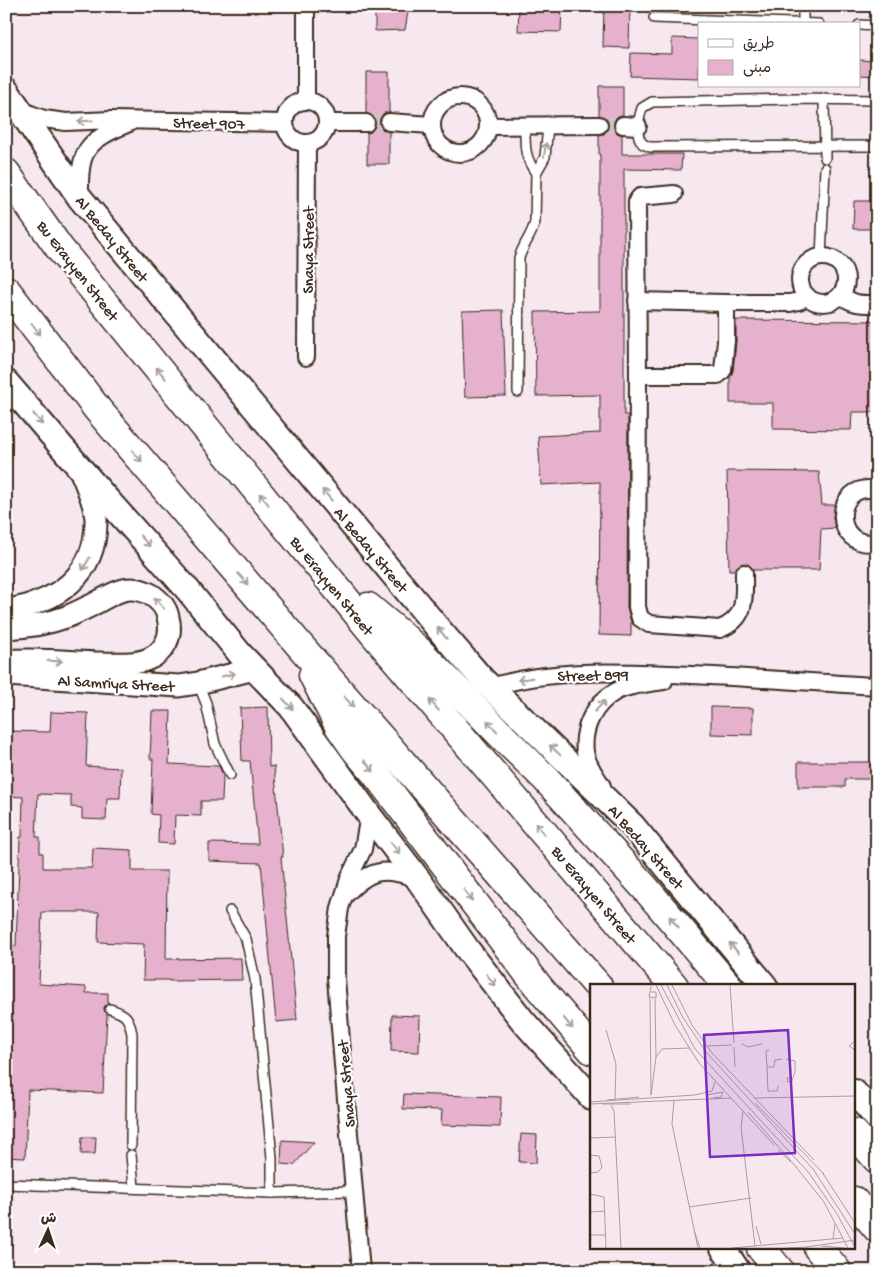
<svg xmlns="http://www.w3.org/2000/svg" width="883" height="1277" font-family="'Gochi Hand','Playpen Sans Arabic',sans-serif">
<style>
.building{fill:#e5b1cd;stroke:#3b2a1e}
.lines{fill:none;stroke-linecap:round;stroke-linejoin:round}
.minor-tunnel{stroke:#d1c2c6;stroke-width:16;stroke-dasharray:16 8;stroke-linecap:butt}
.service-casing{stroke:#3b2a1e;stroke-width:12}
.minor-casing{stroke:#3b2a1e;stroke-width:20}
.tertiary-casing{stroke:#3b2a1e;stroke-width:25}
.secondary-casing{stroke:#3b2a1e;stroke-width:28}
.trunk-casing{stroke:#3b2a1e;stroke-width:31}
.service{stroke:#fff;stroke-width:9}
.minor{stroke:#fff;stroke-width:16}
.tertiary{stroke:#fff;stroke-width:21}
.secondary{stroke:#fff;stroke-width:24}
.trunk{stroke:#fff;stroke-width:28}
.oneway{stroke:#a79f9a}
.labels{text-anchor:middle;stroke-width:4.5;stroke-linejoin:round;paint-order:stroke}
.street-label{font-size:16px;fill:#3b2a1e;stroke:#fff}
.inset-road{fill:none;stroke:#ac9c9c;stroke-width:1}
.view{fill:#7b2cbf;fill-opacity:0.15;stroke:#7b2cbf;stroke-width:2.5}
.inset-edge{fill:none;stroke:#3b2a1e;stroke-width:2.5}
</style>
<rect width="100%" height="100%" fill="#f7e8f0"/>
<filter id="ink" filterUnits="userSpaceOnUse"><feTurbulence type="fractalNoise" baseFrequency=".02" numOctaves="2"/><feDisplacementMap in="SourceGraphic" scale="10" xChannelSelector="R" yChannelSelector="G"/><feConvolveMatrix kernelMatrix="1 2 1 2 8 2 1 2 1" color-interpolation-filters="sRGB"/></filter>
<g filter="url(#ink)">
<g class="building">
<polygon points="375,6 409,6 405,30 375,31"/>
<polygon points="519,6 562,6 561,32 518,31"/>
<polygon points="604,6 630,6 629,48 603,47"/>
<polygon points="672,38 699,39 699,78 630,76 631,53 672,54"/>
<polygon points="859,60 877,61 877,76 859,75"/>
<polygon points="366,72 389,72 389,112 384,113 381,116 379,122 380,126 383,130 389,132 389,164 367,164 367,133 371,132 374,128 376,123 375,118 371,115 366,113"/>
<polygon points="599,86 623,86 623,115 618,116 615,119 613,125 614,130 617,133 622,135 622,154 682,154 681,170 624,169 624,415 628,415 627,607 631,622 631,636 599,635 600,482 541,485 538,436 600,433 600,395 536,396 535,312 600,311 600,155 599,155 599,135 604,134 607,130 609,124 607,120 604,117 599,115"/>
<polygon points="854,201 877,201 877,229 853,229"/>
<polygon points="503,310 506,396 465,397 462,311"/>
<polygon points="736,320 877,321 877,412 852,412 851,430 773,429 773,403 730,403 730,377 733,371 736,342"/>
<polygon points="727,471 819,472 822,505 835,505 833,517 835,528 821,529 819,570 753,570 749,565 743,563 739,565 735,570 729,570"/>
<polygon points="268,707 269,767 274,766 283,857 281,857 297,1020 276,1022 261,863 209,861 209,843 258,844 250,761 242,761 240,708"/>
<polygon points="711,707 753,708 753,735 711,734"/>
<polygon points="152,711 171,711 169,764 219,766 223,775 222,801 201,801 201,816 175,815 174,844 158,843 159,815 151,814 153,759 150,759"/>
<polygon points="51,712 88,713 86,766 121,768 120,798 107,798 106,820 82,819 82,808 71,807 71,795 38,794 36,837 40,837 40,853 43,853 43,868 92,868 93,848 132,850 132,871 167,871 166,959 241,958 242,980 169,981 169,980 143,980 144,944 98,942 99,912 42,912 39,984 86,987 86,993 108,993 108,1003 104,1007 104,1010 107,1014 103,1093 28,1090 25,1158 6,1157 6,946 16,946 20,837 22,837 23,797 6,796 6,731 50,732"/>
<polygon points="798,762 877,762 877,779 845,779 845,787 798,787"/>
<polygon points="392,1015 420,1016 419,1052 391,1051"/>
<polygon points="404,1094 501,1097 500,1127 441,1125 442,1110 403,1109"/>
<polygon points="521,1134 537,1135 536,1163 519,1162"/>
<polygon points="82,1137 96,1137 95,1154 81,1154"/>
<polygon points="282,1140 314,1142 294,1165 281,1164"/>
</g>
<g class="lines">
<g class="minor-tunnel">
<polyline points="366,123 389,122"/>
<polyline points="599,125 623,125"/>
</g>
<g class="service-casing">
<g id="service">
<polyline points="654,18 819,24"/>
<polyline points="803,23 803,6"/>
<polyline points="859,25 877,26"/>
<polyline points="824,99 825,158"/>
<path d="M877 100 798 99 652 102 642 108C639 118 634 135 643 144 644 144 649 147 650 147L877 146"/>
<path d="M525 126C525 145 524 157 536 173"/>
<polyline points="821,257 825,168"/>
<path d="M518 392 519 258C523 245 532 235 535 222L536 173 545 157 548 126"/>
<polyline points="198,683 206,703 215,744 230,775"/>
<polyline points="230,911 246,939 255,979 272,1158 272,1193"/>
<path d="M110 1009C127 1014 129 1018 132 1034L131 1145"/>
<polyline points="131,1155 134,1187"/>
<polyline points="6,1184 272,1193 354,1191"/>
</g>
</g>
<g class="minor-casing">
<g id="minor">
<polyline points="306,6 306,101"/>
<circle cx="460" cy="125" r="28"/>
<circle cx="306" cy="122" r="21"/>
<polyline points="20,110 44,119 66,122 111,120 285,123"/>
<polyline points="389,122 431,125"/>
<polyline points="328,123 366,123"/>
<polyline points="623,125 638,126"/>
<polyline points="488,126 599,125"/>
<path d="M80 198C79 149 85 142 129 123"/>
<circle cx="823" cy="280" r="23"/>
<path d="M841 295C853 305 862 304 877 304"/>
<polyline points="637,301 726,303"/>
<polyline points="306,357 307,144"/>
<polyline points="638,375 637,201 640,197 674,194"/>
<path d="M877 490C832 480 831 551 877 542"/>
<path d="M744 573C744 599 747 618 720 629L649 624 640 618 637 607 638 375H718L723 370 726 341V303H790L799 301 807 296"/>
<path d="M491 687C550 669 611 672 672 674 740 677 809 682 877 686"/>
<path d="M602 786C596 776 587 765 585 752 582 728 594 704 615 692 629 684 648 684 664 681"/>
<path d="M344 896C370 869 383 866 418 879"/>
<polyline points="361,1271 343,1065 336,978 336,936 340,908 350,876 363,849 369,815"/>
</g>
</g>
<g class="tertiary-casing">
<g id="tertiary">
<path d="M6 610C57 603 97 575 96 519 95 503 87 487 81 472"/>
<path d="M6 628C26 627 47 624 66 617 74 614 82 610 90 606 111 596 125 581 150 594 158 599 166 607 168 617 173 636 165 653 146 660 132 665 116 663 101 663 71 662 36 658 6 661"/>
<polyline points="6,675 179,686 198,683 254,669"/>
</g>
</g>
<g class="secondary-casing">
<g id="secondary">
<polyline points="6,90 80,198 442,633 482,679 632,825 765,986"/>
<polyline points="6,382 104,496 187,589 241,655 291,707 369,815 418,879 467,949 523,1021 592,1098"/>
<polyline points="854,1092 877,1118"/>
<polyline points="723,1248 738,1271"/>
</g>
</g>
<g class="trunk-casing">
<g id="trunk">
<polyline points="6,173 60,249 374,634 674,986"/>
<polyline points="6,290 98,410 302,648 598,986"/>
<polyline points="368,607 400,634 419,651 506,740 546,779 646,889 728,986"/>
<polyline points="313,675 339,726 355,749 376,774 537,985 592,1050"/>
<polyline points="854,1133 877,1159"/>
<polyline points="854,1201 877,1228"/>
<polyline points="761,1248 780,1271"/>
<polyline points="818,1248 837,1271"/>
</g>
</g>
<use href="#service" class="service"/>
<use href="#minor" class="minor"/>
<use href="#tertiary" class="tertiary"/>
<use href="#secondary" class="secondary"/>
<use href="#trunk" class="trunk"/>
</g>
<defs><path id="oneway-shaft" d="M-6 0H5M1.5-3L5.5 0L1.5 3" fill="none" stroke-width="1.6" stroke-linecap="round" stroke-linejoin="round" transform="scale(1.25)"/></defs>
<g class="oneway">
<use href="#oneway-shaft" transform="translate(85 121) rotate(176)"/>
<use href="#oneway-shaft" transform="translate(545 150) rotate(-80)"/>
<use href="#oneway-shaft" transform="translate(36 329) rotate(53)"/>
<use href="#oneway-shaft" transform="translate(161 373) rotate(-129)"/>
<use href="#oneway-shaft" transform="translate(38 419) rotate(50)"/>
<use href="#oneway-shaft" transform="translate(137 456) rotate(49)"/>
<use href="#oneway-shaft" transform="translate(327 495) rotate(-130)"/>
<use href="#oneway-shaft" transform="translate(264 499) rotate(-129)"/>
<use href="#oneway-shaft" transform="translate(145 541) rotate(48)"/>
<use href="#oneway-shaft" transform="translate(86 564) rotate(120)"/>
<use href="#oneway-shaft" transform="translate(243 579) rotate(49)"/>
<use href="#oneway-shaft" transform="translate(159 603) rotate(-132)"/>
<use href="#oneway-shaft" transform="translate(442 633) rotate(-130)"/>
<use href="#oneway-shaft" transform="translate(55 661) rotate(2)"/>
<use href="#oneway-shaft" transform="translate(228 675) rotate(-14)"/>
<use href="#oneway-shaft" transform="translate(525 679) rotate(170)"/>
<use href="#oneway-shaft" transform="translate(349 702) rotate(49)"/>
<use href="#oneway-shaft" transform="translate(288 704) rotate(47)"/>
<use href="#oneway-shaft" transform="translate(434 705) rotate(-130)"/>
<use href="#oneway-shaft" transform="translate(600 706) rotate(-48)"/>
<use href="#oneway-shaft" transform="translate(492 726) rotate(-133)"/>
<use href="#oneway-shaft" transform="translate(555 750) rotate(-136)"/>
<use href="#oneway-shaft" transform="translate(369 766) rotate(50)"/>
<use href="#oneway-shaft" transform="translate(540 829) rotate(-130)"/>
<use href="#oneway-shaft" transform="translate(395 848) rotate(53)"/>
<use href="#oneway-shaft" transform="translate(468 895) rotate(53)"/>
<use href="#oneway-shaft" transform="translate(674 922) rotate(-130)"/>
<use href="#oneway-shaft" transform="translate(734 948) rotate(-130)"/>
<use href="#oneway-shaft" transform="translate(491 980) rotate(52)"/>
<use href="#oneway-shaft" transform="translate(568 1023) rotate(50)"/>
</g>
</g>
<g class="labels">
<g class="street-label">
<text transform="translate(209 122) rotate(1)" y="6">Street 907</text>
<text transform="translate(113 238) rotate(51)" y="6">Al Beday Street</text>
<text transform="translate(307 250) rotate(-90)" y="6">Snaya Street</text>
<text transform="translate(79 270) rotate(52)" y="6">Bu Erayyen Street</text>
<text transform="translate(372 549) rotate(50)" y="6">Al Beday Street</text>
<text transform="translate(333 585) rotate(51)" y="6">Bu Erayyen Street</text>
<text transform="translate(593 674) rotate(-1)" y="6">Street 899</text>
<text transform="translate(116 682) rotate(3)" y="6">Al Samriya Street</text>
<text transform="translate(647 846) rotate(49)" y="6">Al Beday Street</text>
<text transform="translate(595 894) rotate(50)" y="6">Bu Erayyen Street</text>
<text transform="translate(345 1084) rotate(-95)" y="6">Snaya Street</text>
</g>
</g>
<g transform="translate(590 984)">
<rect width="265" height="265" fill="#f7e8f0"/>
<path class="inset-road" d="M66 1 85 41 109 79 184 161M71 1 105 65 219 189 247 230 265 263M77 1 92 32 116 68 223 185 265 250M82 1 102 41 122 69 224 176M140 1 144 59M61 8H66V14L59 13 61 2M60 14 61 111 66 73 65 15M16 46 26 80 25 115M265 57 259 62 265 66M152 60 158 63 172 60M118 62 142 61M144 63 145 83M66 73 72 65 100 64M196 75 205 77V88L202 97 198 98 197 94H201M177 83 176 67 179 66M188 102 187 107H178L177 83H184L185 76 192 75M116 111 133 108 131 113 123 114M164 114 265 112M17 116 49 113M84 116 82 140 108 264M0 118 105 111 122 107 125 98M165 119 234 190M0 120 141 114M12 120H41M21 121 24 127 31 264M153 127 151 143 165 262M158 128 207 184M0 154 26 153M188 166 201 178M0 171 9 172 12 183 8 188 0 189M206 183 234 218 258 264M232 188 265 239M0 210 14 213 16 264M99 223 161 214M0 228 15 227M166 242 171 260M104 246 110 264M0 251H16M243 255 245 240M232 262 255 264M217 263 265 256M142 264 253 254M197 264 218 263"/>
<path class="view" d="M198 46 205 169 120 173 114 51Z"/>
<rect width="265" height="265" class="inset-edge"/>
</g>
<rect width="883" height="1277" fill="none" stroke="#fff" stroke-width="25"/>
<rect x="12" y="12" width="858" height="1252" fill="none" stroke="#3b2a1e" stroke-width="2" filter="url(#ink)"/>
<rect x="698" y="22" width="162" height="65" fill="#ffffff" stroke="#b1aaa5"/>
<rect x="708" y="39" width="25" height="8" fill="#ffffff" stroke="#b1aaa5"/>
<text x="743" y="48" font-size="15" fill="#3b2a1e">طريق</text>
<rect x="708" y="60" width="25" height="15" fill="#e5b1cd" stroke="#b1aaa5"/>
<text x="743" y="72" font-size="15" fill="#3b2a1e">مبنى</text>
<g transform="translate(48 1230) rotate(3)" stroke="#ffffff" stroke-width="4" paint-order="stroke">
<path d="M0-4L9 19L0 12L-9 19Z" fill="#3b2a1e"/>
<text y="-8" font-size="14" font-weight="bold" text-anchor="middle" fill="#3b2a1e">ش</text>
</g>
</svg>
